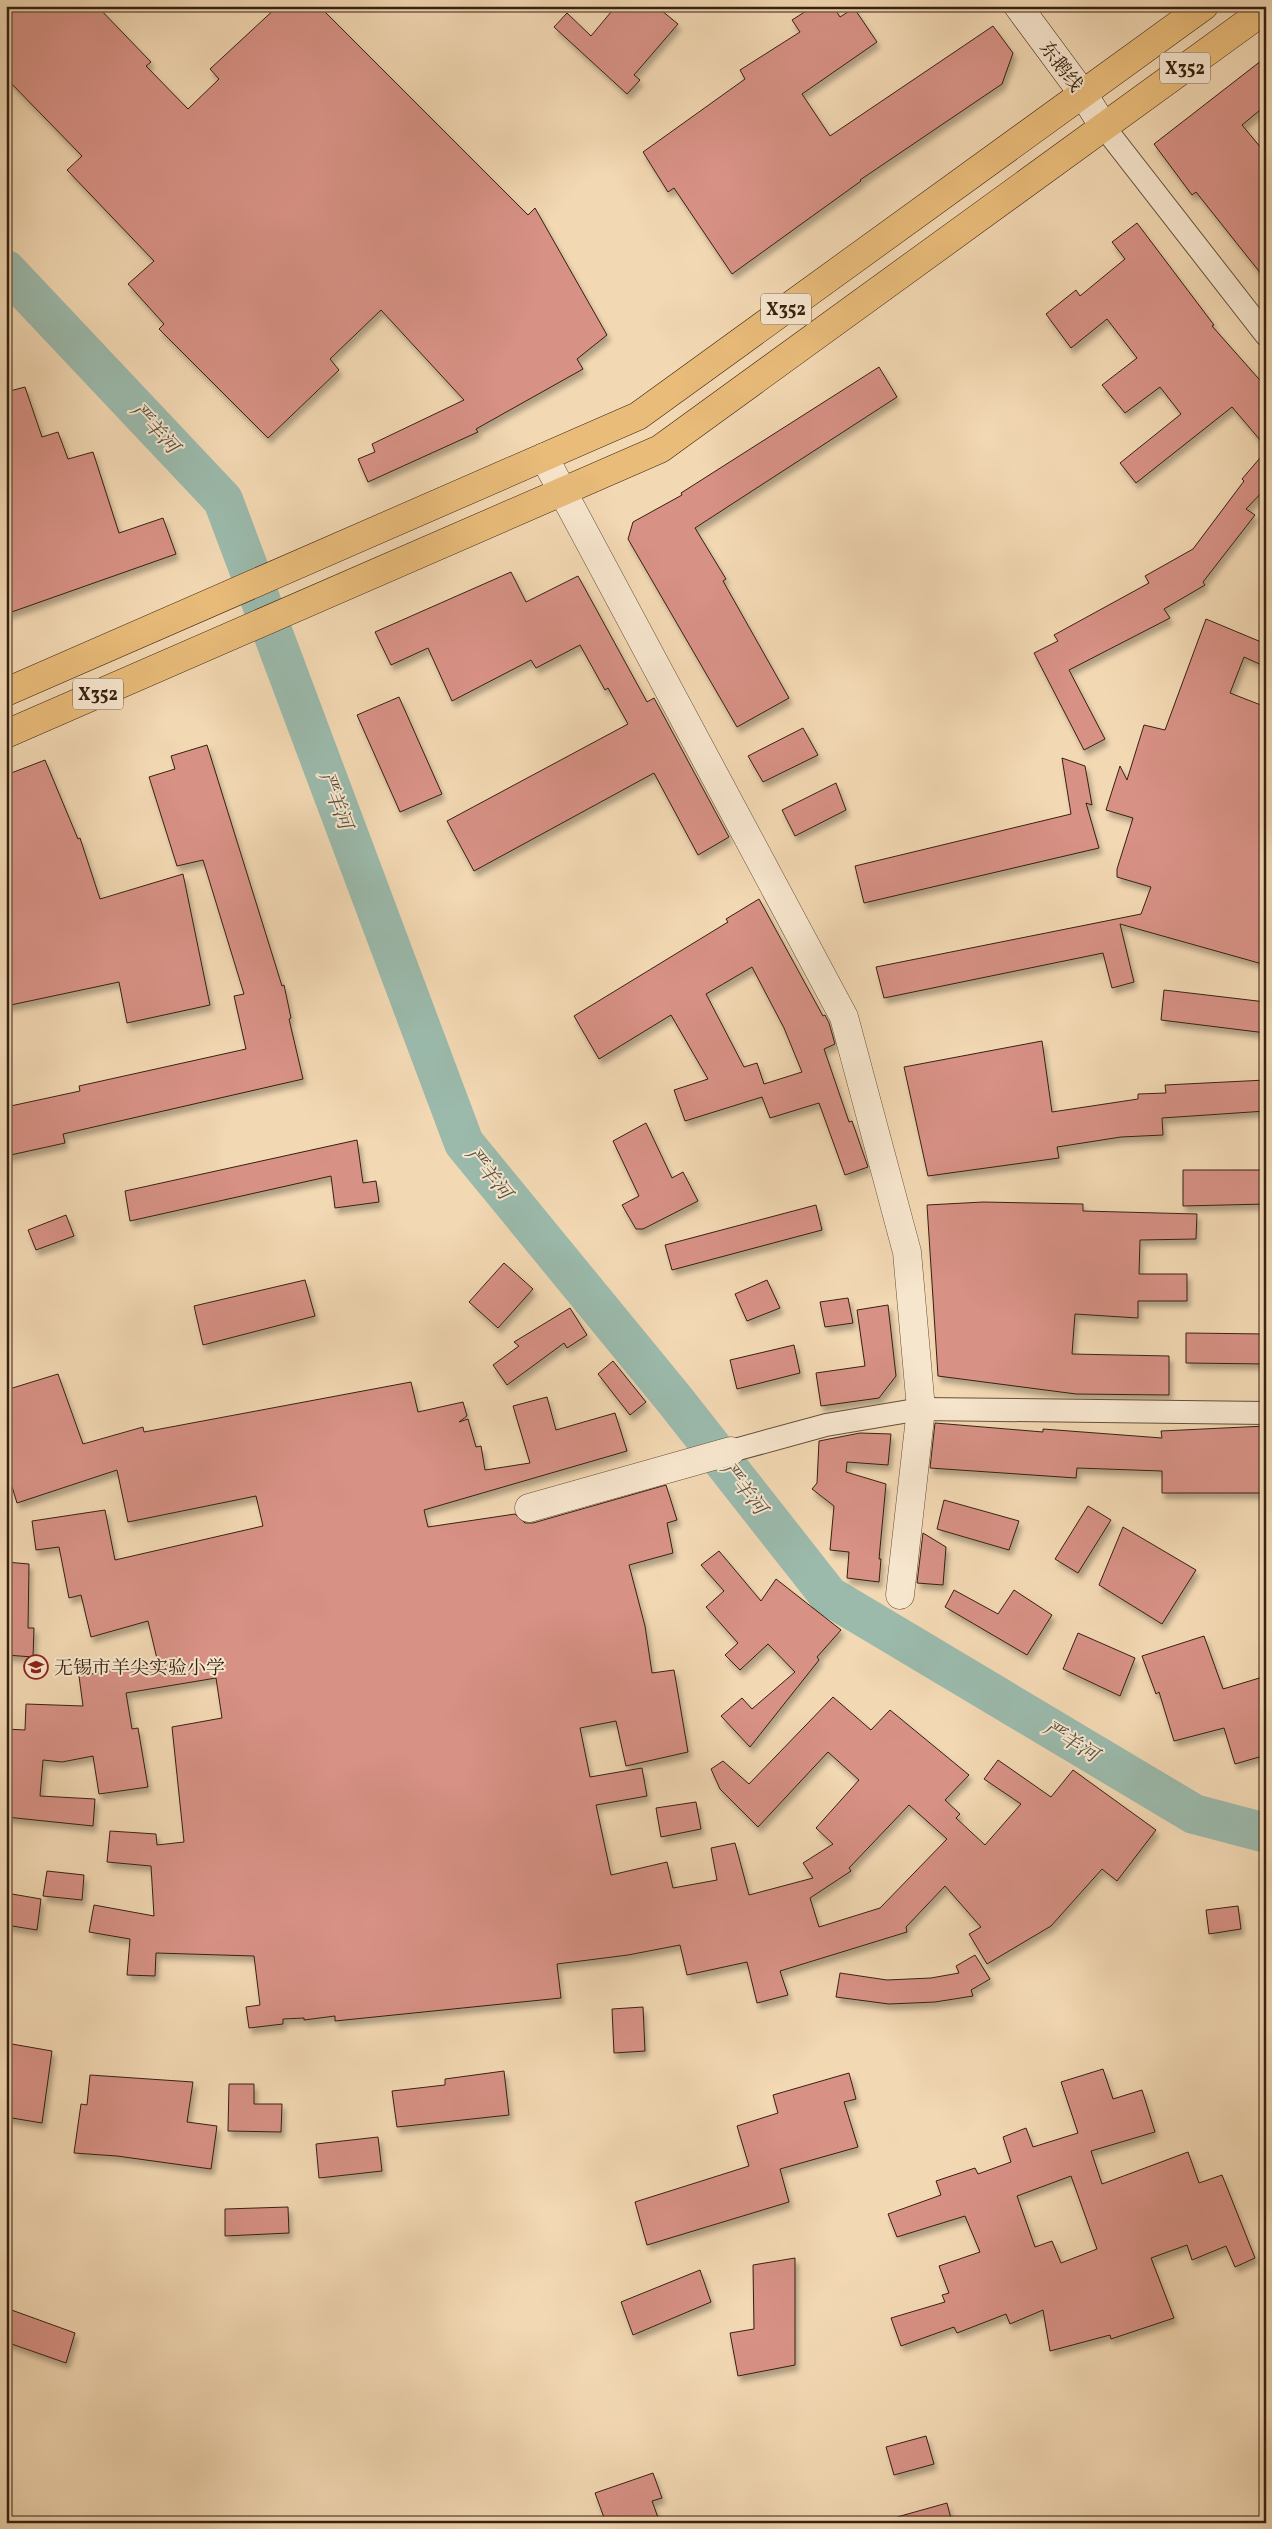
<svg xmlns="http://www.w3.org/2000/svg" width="1272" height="2529" font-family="Vollkorn,'Noto Serif SC',serif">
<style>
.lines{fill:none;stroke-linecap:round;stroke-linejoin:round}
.river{stroke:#9bbaac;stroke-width:40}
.building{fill:#d79185;stroke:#362110;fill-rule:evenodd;filter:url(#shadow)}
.minor-casing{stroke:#654f39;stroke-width:24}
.tertiary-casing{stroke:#654f39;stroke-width:29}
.secondary-casing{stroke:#362110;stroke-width:29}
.primary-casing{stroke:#362110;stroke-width:29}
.minor{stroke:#f7e6ce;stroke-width:22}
.tertiary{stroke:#f7e6ce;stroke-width:28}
.secondary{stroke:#f7e6ce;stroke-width:28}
.primary{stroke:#e9bc7a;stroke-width:28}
.labels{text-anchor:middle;stroke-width:4;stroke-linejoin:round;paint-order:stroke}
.shield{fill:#f7e6ce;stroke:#705c49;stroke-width:1}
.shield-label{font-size:18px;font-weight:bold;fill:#362110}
.street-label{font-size:19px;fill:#362110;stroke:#f7e6ce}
.poi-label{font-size:19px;fill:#362110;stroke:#f7e6ce;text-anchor:start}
.water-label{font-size:20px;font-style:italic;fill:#544f3f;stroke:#f7e6ce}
</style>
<defs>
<filter id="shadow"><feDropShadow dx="3" dy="5.5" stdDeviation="2.5" flood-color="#0004"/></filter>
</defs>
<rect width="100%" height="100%" fill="#f2d8b3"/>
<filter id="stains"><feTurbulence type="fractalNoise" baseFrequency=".004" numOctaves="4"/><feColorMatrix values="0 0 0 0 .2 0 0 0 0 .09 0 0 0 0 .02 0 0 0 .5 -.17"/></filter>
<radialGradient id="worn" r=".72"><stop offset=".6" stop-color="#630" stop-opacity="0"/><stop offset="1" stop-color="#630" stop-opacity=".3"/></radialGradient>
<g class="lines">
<polyline class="river" points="6,270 223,500 464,1143 674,1399 829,1596 1194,1814 1266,1833"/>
</g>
<g class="building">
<polygon points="6,6 97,6 151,62 146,66 188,109 219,79 210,69 278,6 319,6 528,215 535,208 607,335 577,359 583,369 476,429 478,432 368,482 358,459 375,452 372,444 464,400 381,310 330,359 339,370 268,438 159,329 164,324 128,284 154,261 67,170 82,156 6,78"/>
<polygon points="616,6 656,6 678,24 634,75 640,80 627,94 554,27 567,13 591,36"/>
<polygon points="814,6 833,6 840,17 854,8 877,42 802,94 830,136 993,26 1013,53 1002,84 860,180 861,181 732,274 674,188 668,192 643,152 745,79 740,70 800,32 792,20"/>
<polygon points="1266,57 1266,105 1242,125 1266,154 1266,280 1196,192 1192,195 1154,144"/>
<polygon points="1137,223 1214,325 1212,326 1266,387 1266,447 1232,407 1136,483 1120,463 1181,414 1160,387 1125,413 1102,385 1137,358 1107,319 1071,348 1046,314 1076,290 1080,296 1125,259 1112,242"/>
<polygon points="879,367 897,397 695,528 726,579 723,581 789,698 737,727 628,539 633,522 682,495 681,493"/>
<polygon points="25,387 42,437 58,432 68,459 93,452 119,533 163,518 176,554 6,614 6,392"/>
<polygon points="1266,451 1266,488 1246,509 1255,515 1203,582 1205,585 1164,609 1170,618 1069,670 1105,739 1084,750 1034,653 1058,641 1054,635 1149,583 1145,576 1193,549 1244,481 1242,479"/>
<polygon points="511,572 526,602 578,576 647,702 654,698 729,837 698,855 654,773 474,871 447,821 628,724 608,688 605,690 580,645 536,668 531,660 452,701 428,648 391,665 375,632"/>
<polygon points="1206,619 1266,644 1266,667 1244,657 1230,693 1266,707 1266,965 1120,924 1134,982 1112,988 1103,953 884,998 876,967 1141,914 1151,887 1117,877 1117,869 1133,818 1106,810 1120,766 1127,780 1144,725 1165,730"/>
<polygon points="399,697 442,794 400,812 357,715"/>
<polygon points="803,728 818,755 763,782 748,756"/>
<polygon points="207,745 282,986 284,985 291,1018 289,1019 303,1079 63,1134 65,1143 6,1156 6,1107 80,1091 79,1086 246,1049 234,996 244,994 203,860 177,866 149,777 175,769 171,756"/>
<polygon points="1062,758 1085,766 1092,805 1086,803 1099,848 864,903 855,866 1071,814"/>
<polygon points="45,760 78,839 80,838 100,899 183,874 210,1005 127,1023 119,982 6,1006 6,775"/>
<polygon points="836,783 846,810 795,836 782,810"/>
<path d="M759 899 823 1016 825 1015 829 1023 835 1044 824 1049 849 1122 852 1121 868 1167 845 1175 819 1103 770 1118 762 1097 685 1121 674 1090 708 1079 671 1015 599 1059 574 1016 728 922 726 919ZM752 967 784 1028 802 1072 764 1084 757 1063 744 1067 706 994Z"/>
<polygon points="1164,990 1266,1002 1266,1033 1161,1020"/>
<polygon points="1042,1041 1052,1112 1138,1099 1138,1094 1166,1093 1165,1085 1266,1080 1266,1111 1162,1118 1163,1135 1121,1137 1057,1147 1059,1158 928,1176 904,1067"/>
<polygon points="646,1123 672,1178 683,1172 698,1201 643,1229 636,1229 622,1205 639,1196 613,1141"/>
<polygon points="357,1140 363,1183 376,1181 379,1202 335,1208 331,1176 130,1221 125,1191"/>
<polygon points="1183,1170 1266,1170 1266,1204 1183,1206"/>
<polygon points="983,1202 1083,1204 1083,1211 1197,1214 1196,1239 1140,1240 1139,1274 1187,1274 1187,1301 1138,1301 1138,1318 1075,1314 1072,1354 1169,1356 1169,1395 1076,1394 938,1376 927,1205"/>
<polygon points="816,1205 822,1230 672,1270 665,1245"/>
<polygon points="66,1215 74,1236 36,1250 28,1230"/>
<polygon points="504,1263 533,1289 498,1328 469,1302"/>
<polygon points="305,1280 315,1316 203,1345 194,1306"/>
<polygon points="767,1280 780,1308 747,1321 735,1294"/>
<polygon points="848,1298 853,1323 825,1327 820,1302"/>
<polygon points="888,1305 896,1376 879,1398 821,1406 816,1373 865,1366 857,1310"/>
<polygon points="570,1308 587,1335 567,1348 564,1343 507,1385 493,1365 519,1346 514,1342"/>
<polygon points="1186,1333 1266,1334 1266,1364 1186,1363"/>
<polygon points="794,1345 800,1373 737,1389 730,1360"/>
<polygon points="613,1361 646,1402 630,1415 598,1374"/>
<path d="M58 1374 83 1444 143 1427 144 1432 411 1382 418 1412 463 1402 467 1416 459 1422 468 1419 476 1447 481 1446 485 1470 530 1463 513 1406 547 1397 556 1430 615 1413 627 1451 424 1510 428 1527 515 1514 525 1523H533L666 1485 677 1520 667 1523 673 1553 629 1565 645 1626 652 1673 674 1670 688 1752 626 1766 616 1721 580 1728 590 1777 642 1768 647 1796 596 1805 611 1875 667 1862 673 1888 717 1880 711 1848 735 1843 749 1895 813 1878 803 1863 833 1844 816 1828 859 1780 828 1752 758 1827 720 1789 711 1769 723 1761 749 1784 833 1697 871 1730 890 1710 969 1775 945 1800 960 1814 956 1818 985 1845 1021 1804 984 1779 998 1760 1051 1797 1073 1770 1156 1830 1117 1881 1102 1869 1051 1926 987 1964 969 1934 981 1927 945 1886 906 1927 907 1932 780 1971 788 1995 757 2003 747 1962 687 1975 680 1945 628 1955 557 1964 561 1998 335 2021V2016L304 2020V2018L283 2019V2024L249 2028 246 2007 260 2005 254 1956 156 1953 155 1976 127 1975 130 1939 89 1932 94 1905 154 1916 151 1866 107 1862 110 1831 156 1834 157 1845 184 1842 172 1727 222 1718 216 1678 126 1693 132 1729 138 1728 148 1787 99 1794 93 1756 62 1762 43 1760 40 1796 95 1799 93 1826 6 1817V1729L25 1730 26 1704 83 1706 79 1676 158 1663 148 1621 91 1637 81 1595 69 1598 59 1547 36 1550 32 1521 105 1510 115 1560 263 1526 256 1496 128 1522 117 1470 17 1503 6 1467V1390ZM909 1805 947 1839 880 1908 819 1927 810 1898 851 1871 849 1868Z"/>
<polygon points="935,1423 1043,1432 1043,1429 1162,1438 1161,1431 1266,1426 1266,1493 1162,1493 1162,1471 1077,1468 1076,1478 930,1468"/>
<polygon points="860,1433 891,1434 888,1465 847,1462 846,1472 886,1484 879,1559 881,1559 879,1582 847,1578 849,1552 830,1550 834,1506 812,1489 817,1483 819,1441"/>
<polygon points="944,1500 1019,1521 1009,1550 937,1529"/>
<polygon points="1088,1506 1111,1520 1078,1573 1055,1559"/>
<polygon points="1123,1527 1196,1570 1162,1624 1099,1585"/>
<polygon points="923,1533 946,1547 943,1585 917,1583"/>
<polygon points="719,1551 761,1601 776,1579 841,1630 817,1657 819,1660 750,1747 721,1716 742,1698 752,1709 795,1672 768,1644 740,1670 725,1655 738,1643 706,1607 724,1591 701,1565"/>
<polygon points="6,1562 29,1564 28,1628 34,1628 33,1657 6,1655"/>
<polygon points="954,1590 998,1614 1014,1590 1052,1615 1027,1655 945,1607"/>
<polygon points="1078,1633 1135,1658 1120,1696 1063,1669"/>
<polygon points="1204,1636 1223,1689 1266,1676 1266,1755 1235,1764 1224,1728 1174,1741 1159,1692 1156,1694 1142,1656"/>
<polygon points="696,1802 701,1829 661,1837 656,1808"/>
<polygon points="47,1871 84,1875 82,1900 43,1896"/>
<polygon points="6,1893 41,1899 37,1930 6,1925"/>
<polygon points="1238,1906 1241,1929 1209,1934 1206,1910"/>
<polygon points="975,1955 990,1979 971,1990 973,1996 935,2002 889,2004 836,1997 840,1973 887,1980 931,1978 959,1973 956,1966"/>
<polygon points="643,2007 645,2051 614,2053 612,2009"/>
<polygon points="6,2043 52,2051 42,2123 6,2117"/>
<path d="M1103 2069 1113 2099 1142 2090 1155 2132 1091 2151 1102 2184 1188 2152 1199 2183 1222 2175 1255 2258 1235 2267 1226 2246 1192 2260 1187 2245 1151 2258 1174 2318 1111 2339 1110 2335 1050 2351 1043 2310 1010 2324 1006 2314 957 2333 954 2327 901 2346 891 2318 945 2302 942 2295 949 2293 939 2266 980 2252 965 2216 897 2237 888 2214 941 2195 936 2181 975 2168 978 2174 1011 2162 1003 2137 1026 2128 1033 2147 1078 2133 1061 2082ZM1071 2176 1097 2249 1061 2263 1052 2241 1035 2247 1017 2196Z"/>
<polygon points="504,2071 509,2115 397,2127 392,2091 445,2085 445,2079"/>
<polygon points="849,2073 856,2099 844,2102 858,2147 780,2169 789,2202 647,2245 635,2202 749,2166 737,2126 778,2113 773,2095"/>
<polygon points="90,2075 193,2082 187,2122 217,2126 211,2169 117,2156 74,2153 81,2104 87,2105"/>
<polygon points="229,2084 254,2084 254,2104 282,2104 281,2132 228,2131"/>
<polygon points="378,2137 382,2171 319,2178 316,2144"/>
<polygon points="288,2207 289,2233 225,2236 225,2209"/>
<polygon points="795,2258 795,2365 738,2376 730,2333 754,2329 753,2265"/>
<polygon points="700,2270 711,2302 633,2335 621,2302"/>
<polygon points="6,2308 75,2333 66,2363 6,2342"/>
<polygon points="926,2436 934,2464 894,2475 886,2447"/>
<polygon points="653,2473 662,2498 652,2501 660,2523 606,2523 595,2493"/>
<polygon points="947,2503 952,2523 898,2523 897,2517"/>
</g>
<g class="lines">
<g class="minor-casing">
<g id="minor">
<polyline points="1104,127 1266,335"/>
<polyline points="731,1451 826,1425 921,1409 1266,1413"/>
</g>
</g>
<g class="tertiary-casing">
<g id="tertiary">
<polyline points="544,457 844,1017 907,1252 921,1409 900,1595"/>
<polyline points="529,1508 731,1451"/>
</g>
</g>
<g class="secondary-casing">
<polyline id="secondary" points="1018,6 1083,94 1104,127"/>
</g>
<g class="primary-casing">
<g id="primary">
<polyline points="6,692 638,416 1204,6"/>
<polyline points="6,734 660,449 1266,9"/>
</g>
</g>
<use href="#minor" class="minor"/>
<use href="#tertiary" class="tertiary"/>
<use href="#secondary" class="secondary"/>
<use href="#primary" class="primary"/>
</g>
<defs>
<g id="school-ring" transform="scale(1.25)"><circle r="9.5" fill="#f7e6ce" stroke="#8f2418" stroke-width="1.5"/><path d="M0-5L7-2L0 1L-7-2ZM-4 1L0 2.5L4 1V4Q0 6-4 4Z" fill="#8f2418"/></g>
</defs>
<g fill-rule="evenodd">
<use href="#school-ring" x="36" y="1667"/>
</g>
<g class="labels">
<g class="shield">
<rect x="1160" y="52.5" width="50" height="31" rx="4"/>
<rect x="761" y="293.5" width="50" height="31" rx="4"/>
<rect x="73" y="678.5" width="50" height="31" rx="4"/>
</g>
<g class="shield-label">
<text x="1185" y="74">X352</text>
<text x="786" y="315">X352</text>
<text x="98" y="700">X352</text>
</g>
<g class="street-label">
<text transform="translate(1062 66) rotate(53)" y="7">东鹅线</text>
</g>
<g class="poi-label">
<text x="54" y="1674">无锡市羊尖实验小学</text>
</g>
<g class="water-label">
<text transform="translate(155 428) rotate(47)" y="7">严羊河</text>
<text transform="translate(336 800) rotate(69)" y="7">严羊河</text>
<text transform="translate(489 1173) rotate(51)" y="7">严羊河</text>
<text transform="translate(744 1488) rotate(52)" y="7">严羊河</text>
<text transform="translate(1071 1741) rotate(31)" y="7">严羊河</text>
</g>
</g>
<rect width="1272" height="2529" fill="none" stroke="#f2d8b3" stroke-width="25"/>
<rect x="8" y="8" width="1257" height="2514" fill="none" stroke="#362110" stroke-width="2.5"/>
<rect x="12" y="12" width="1247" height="2504" fill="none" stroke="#362110"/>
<rect width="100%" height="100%" filter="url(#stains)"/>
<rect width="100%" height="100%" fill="url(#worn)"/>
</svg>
